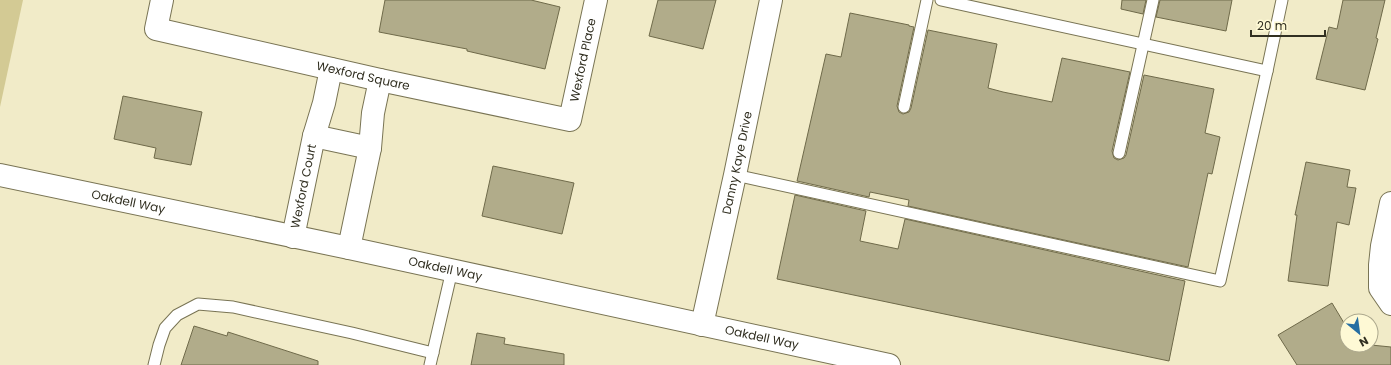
<svg xmlns="http://www.w3.org/2000/svg" width="1391" height="365" font-family="Poppins,sans-serif">
<style>
.green{fill:#d3ca94}
.building{fill:#b1ac8a;stroke:#6f6a4a}
.lines{fill:none;stroke-linecap:round;stroke-linejoin:round}
.service-casing{stroke:#797454;stroke-width:13}
.minor-casing{stroke:#797454;stroke-width:24}
.tertiary-casing{stroke:#797454;stroke-width:24}
.service{stroke:#fff;stroke-width:11}
.minor{stroke:#fff;stroke-width:22}
.tertiary{stroke:#fff;stroke-width:22}
.labels{text-anchor:middle;stroke-width:3;stroke-linejoin:round;paint-order:stroke}
.street-label{font-size:12px;fill:#312f21;stroke:#fef9d5}
</style>
<rect width="100%" height="100%" fill="#f1ebc8"/>
<polygon class="green" points="0,0 23,0 0,107"/>
<g class="building">
<polygon points="385,0 531,0 560,7 545,69 467,51 467,49 379,32"/>
<polygon points="658,0 716,0 703,49 649,36"/>
<polygon points="1122,0 1146,0 1143,14 1121,9"/>
<polygon points="1160,0 1232,0 1226,31 1156,17"/>
<polygon points="1343,0 1385,0 1376,38 1378,39 1365,90 1316,79 1329,27 1337,29"/>
<polygon points="850,13 909,25 909,26 914,27 897,106 899,112 903,114 909,112 911,108 928,30 997,44 988,88 1003,92 1052,102 1062,58 1130,72 1112,151 1114,158 1118,160 1124,158 1126,155 1144,75 1214,89 1205,133 1220,137 1212,174 1208,173 1188,267 908,206 909,200 870,192 869,197 797,181 826,54 841,57"/>
<polygon points="123,96 202,112 191,165 154,158 156,148 114,139"/>
<polygon points="1306,162 1350,170 1347,187 1356,188 1349,225 1337,222 1328,286 1288,281 1297,215 1295,215"/>
<polygon points="493,166 574,183 562,234 482,216"/>
<polygon points="795,195 866,211 860,241 898,249 905,219 1185,281 1169,361 777,279"/>
<polygon points="1332,303 1347,328 1347,345 1371,345 1391,347 1391,365 1297,365 1278,335"/>
<polygon points="194,326 227,336 228,332 318,361 318,365 181,365"/>
<polygon points="477,333 505,338 504,344 564,354 564,365 471,365"/>
</g>
<g class="lines">
<g class="service-casing">
<g id="service">
<polyline points="941,0 1267,71"/>
<polyline points="904,107 927,0"/>
<polyline points="1119,153 1153,0"/>
<polyline points="735,175 1220,281 1267,71 1282,0"/>
<polyline points="154,365 159,345 165,328 177,315 198,304 233,307 352,333 433,353"/>
<polyline points="430,365 452,270"/>
</g>
</g>
<g class="minor-casing">
<g id="minor">
<path id="s1" d="M162 0 156 29 380 80 570 120 596 0"/>
<polyline points="314,136 370,148"/>
<polyline points="1391,203 1382,246 1380,265 1380,288 1391,304"/>
<path id="s2" d="M293 237 314 136 324 103 331 69"/>
<polyline points="349,248 370,148 373,113 380,80"/>
<path id="s3" d="M702 325 735 175 771 0"/>
</g>
</g>
<g class="tertiary-casing">
<g id="tertiary">
<path id="s4" d="M0 175 349 248 889 365"/>
</g>
</g>
<use href="#service" class="service"/>
<use href="#minor" class="minor"/>
<use href="#tertiary" class="tertiary"/>
</g>
<g class="labels">
<g class="street-label">
<text dy="4" stroke="none"><textPath href="#s1" startOffset="515">Wexford Place</textPath></text>
<text dy="4" stroke="none"><textPath href="#s1" startOffset="242">Wexford Square</textPath></text>
<text dy="4" stroke="none"><textPath href="#s3" startOffset="166">Danny Kaye Drive</textPath></text>
<text dy="4" stroke="none"><textPath href="#s2" startOffset="52">Wexford Court</textPath></text>
<text dy="4" stroke="none"><textPath href="#s4" startOffset="131">Oakdell Way</textPath></text>
<text dy="4" stroke="none"><textPath href="#s4" startOffset="455">Oakdell Way</textPath></text>
<text dy="4" stroke="none"><textPath href="#s4" startOffset="779">Oakdell Way</textPath></text>
</g>
</g>
<g transform="translate(1359 333) rotate(151)"><circle r="19" fill="#fef9d5" stroke="#aca88d"/>
<path d="M0-3L7 15L0 10L-7 15Z" fill="#266ea2"/>
<text y="-6" font-size="11" font-weight="bold" text-anchor="middle" fill="#312f21">N</text>
</g>
<path d="M1251 30v6h74v-6" fill="none" stroke="#312f21" stroke-width="2"/>
<text x="1257" y="30" font-size="12" fill="#312f21" stroke="#fef9d5" stroke-width="3" paint-order="stroke">20 m</text>
</svg>
